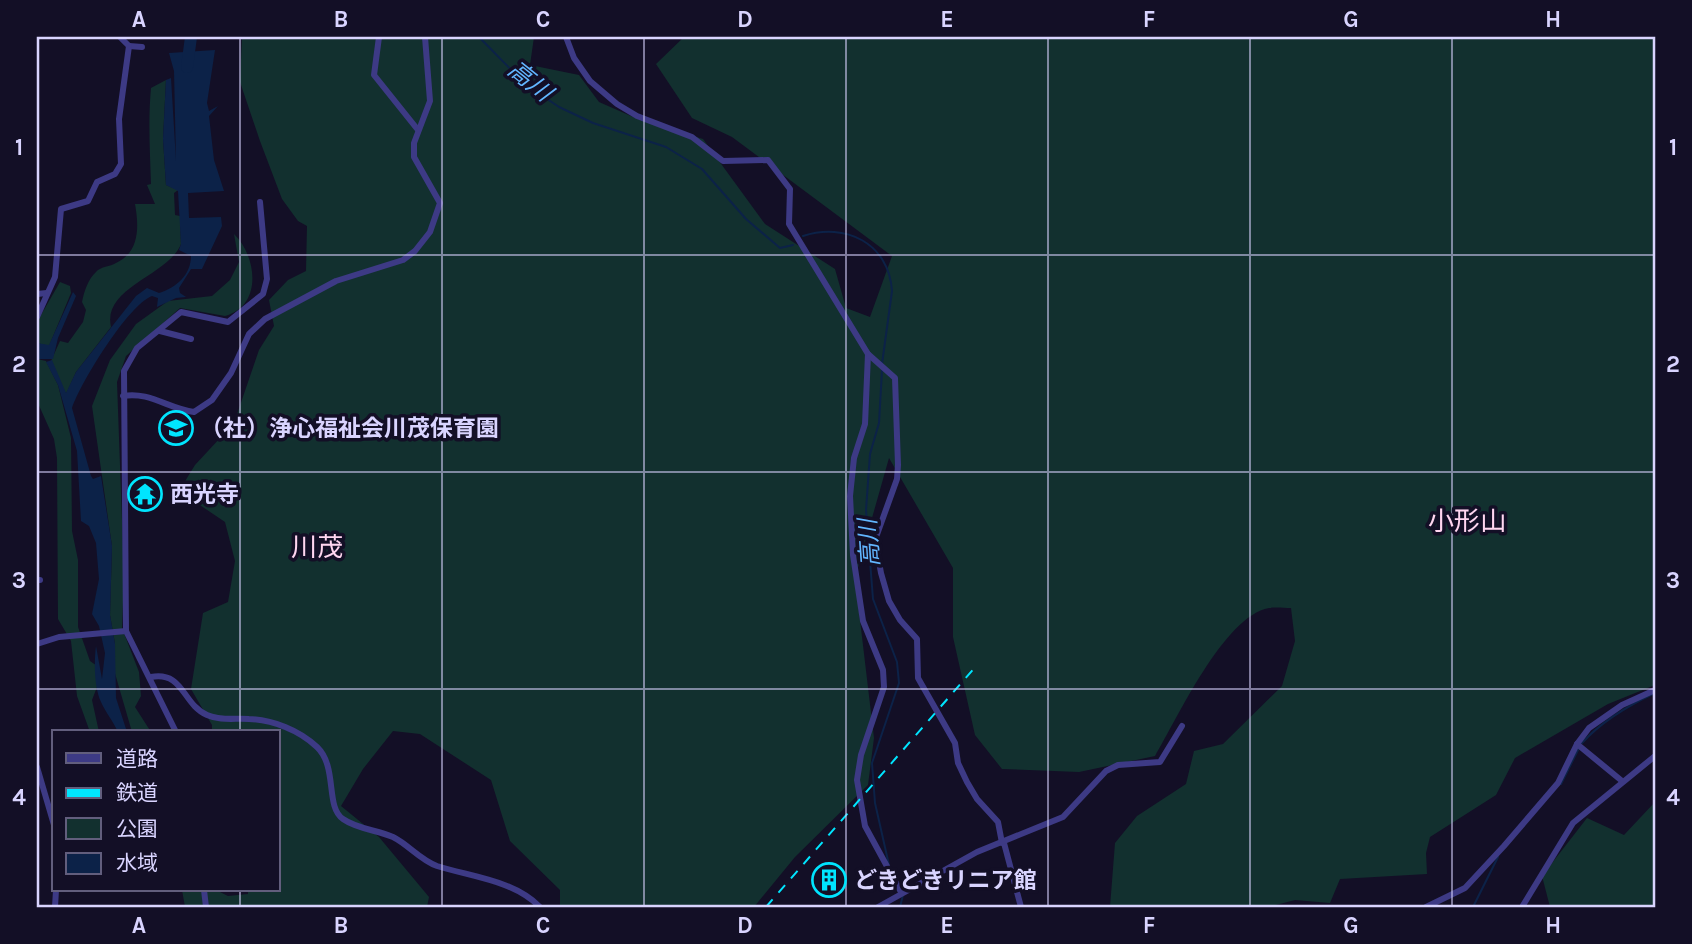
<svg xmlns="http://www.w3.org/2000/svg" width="1692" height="944" font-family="Karla,'Noto Sans JP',sans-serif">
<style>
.green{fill:#12302f}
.water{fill:#0c2248}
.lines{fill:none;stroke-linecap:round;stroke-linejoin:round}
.stream{stroke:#0c2248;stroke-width:2}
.river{stroke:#0c2248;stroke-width:12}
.street{stroke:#3d3a85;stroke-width:6}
.rail{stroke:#00e5ff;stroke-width:2;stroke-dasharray:10 9;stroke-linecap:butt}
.grid{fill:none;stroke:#d9d4ff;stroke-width:2;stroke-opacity:0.55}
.labels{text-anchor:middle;stroke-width:7;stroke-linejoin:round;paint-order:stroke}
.poi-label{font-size:23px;font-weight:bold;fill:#d9d4ff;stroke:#130f26;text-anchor:start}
.water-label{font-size:24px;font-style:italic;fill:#62b6ff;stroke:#130f26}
.quarter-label{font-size:26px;fill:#ffd6f0;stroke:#130f26}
.neatline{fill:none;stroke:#d9d4ff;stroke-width:2.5}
.grid-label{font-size:23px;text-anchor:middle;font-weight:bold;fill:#d9d4ff}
</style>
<rect width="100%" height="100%" fill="#130f26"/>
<g class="green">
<path d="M242 37H534L530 65 579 75 599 102 640 120 703 139 765 224 835 269 846 308 870 317 892 256 732 137 692 118 656 64 684 37H1655V685L1608 704 1515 758 1496 795 1430 837 1426 853 1427 874 1340 879 1330 903 1295 900 1268 907H1110L1115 843 1137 816 1186 784 1194 751 1223 744 1282 686 1295 641 1291 608C1284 608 1276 607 1269 608 1224 616 1177 719 1155 756L1079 772 1002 769 975 735 953 637V568L889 458 855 578 874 738 868 785 795 857 754 907H560V890L510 841 491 780 420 734 393 731 363 769 341 806 379 837 429 897 427 907H185L182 890H216L228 896 248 894V890H278V732H212V725L191 689 203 613 228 602 235 561 225 522 179 491 195 465 234 423 259 350 274 326 269 300 288 280 306 271 307 226 298 221 282 199 260 141 240 82Z"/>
<path d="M166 80 163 139 166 185 178 190 174 193 175 215 180 216 181 244C168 276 102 287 111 327L76 372 66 394 51 361 60 341 68 343 83 322 86 310 82 302C84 292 88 279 96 272 101 266 110 267 116 263 140 252 139 226 135 204H155L147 185 151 184C150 152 148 120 151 88Z"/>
<path d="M234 234C257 256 263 306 225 316L180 308 126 356 117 382 124 576 122 628 139 672 141 696 135 707 151 732H132L114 670 115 644 110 615 112 546 92 406 110 360 136 324 168 301 212 296 230 280 239 262Z"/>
<polygon points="60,282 70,286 71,293 49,346 37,343 37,322"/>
<polygon points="37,359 46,361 58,385 71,438 72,531 78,560 78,627 90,661 97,666 97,687 92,700 99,732 90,732 77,696 71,641 58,619 57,458 54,439 37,401"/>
<polygon points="1655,802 1655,907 1550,907 1542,876 1587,818 1624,835"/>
</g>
<g class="water">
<path d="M215 50 207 103 209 111 218 106 209 116 214 160 224 191 188 193 189 218 221 217 222 226 202 269H191L179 288 180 293 186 297 176 298 157 307 158 298 152 296C128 305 81 382 72 408L91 476 93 479 101 476 112 546 110 615 115 644 116 698 127 732H118C113 721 106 713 101 702 94 687 94 662 96 646L102 679 105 653 99 626 92 614 99 579 96 543 89 526 81 521 77 451 58 385 46 362 52 360 66 393 76 372 136 296 147 288 159 293C176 288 191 275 191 256L179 250 181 244 178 191 166 185 163 139 166 80 171 78 176 161 174 71 169 53Z"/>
<polygon points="73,292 76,296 58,338 53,359 37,359 37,343 49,345"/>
</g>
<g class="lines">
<g class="stream">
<polyline points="479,37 525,84 559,107 593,123 666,147 702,169 746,219 780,248 793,245"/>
<path d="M803 236C845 222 889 243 892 291L882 364"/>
<polyline points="882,370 879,423 870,454 866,510 873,599 897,662 899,683 872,763 875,803 889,865"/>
<path d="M1582 743C1602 721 1627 706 1655 693"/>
<polyline points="1561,784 1579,748"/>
<polyline points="900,907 903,895"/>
<polyline points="1473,907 1498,857"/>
</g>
<polyline class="river" points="187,67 191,37"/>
<g class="street">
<polyline points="379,37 374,75 418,130"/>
<polyline points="566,37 574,58 590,81 617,104 637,116 692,137 723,161 768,160 790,189 789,224 868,354 865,424 854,458 850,496 853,555 863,621 883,670 884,687 861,755 857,780 865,826 901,892"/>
<polyline points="129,46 142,47"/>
<polyline points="37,294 47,293"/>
<polyline points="37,317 55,277 61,209 88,201 97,182 115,174 121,164 119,119 129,46 120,37"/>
<polyline points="160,331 191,339"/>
<polyline points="868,354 895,378 898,465 897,479 875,540 881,573 889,601 900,620 917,639 918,678 955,743 958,763 967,782 977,799 998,822 1002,843"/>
<path d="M123 396C149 391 169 409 194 412L212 400 231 373 249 334 265 319 336 281 403 260 415 251 430 232 440 203 414 157V143L430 101 425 37"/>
<polyline points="37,580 40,580"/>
<polyline points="37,644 59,637 126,631"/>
<path d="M151 677C184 671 182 704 207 715 220 721 235 718 249 719 273 720 299 730 317 747 338 767 325 807 343 819 357 829 377 830 393 837 409 845 420 860 437 866 472 877 513 880 540 907"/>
<polyline points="176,732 126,631 124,371 137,348 181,312 228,322 263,294 267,279 260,202"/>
<polyline points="1577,744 1622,781"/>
<polyline points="37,767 54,825"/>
<polyline points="54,829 54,851"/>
<polyline points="1004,843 1021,907"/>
<polyline points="204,890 206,907"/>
<polyline points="55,907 56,890"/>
<polyline points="878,907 977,852 1063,817 1106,771 1118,765 1160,762 1182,726"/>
<polyline points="1426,907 1465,888 1504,846 1558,783 1577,744 1589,728 1622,705 1655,690"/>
<polyline points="1522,907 1573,823 1655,756"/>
</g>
<polyline class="rail" points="766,907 977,665"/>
</g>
<path class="grid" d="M240 37V732M442 37V907M644 37V907M846 37V907M1048 37V907M1250 37V907M1452 37V907M37 255H1655M37 472H1655M37 689H1655M240 890V907"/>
<defs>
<g id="school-ring" transform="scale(1.75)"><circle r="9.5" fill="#130f26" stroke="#00e5ff" stroke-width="1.5"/><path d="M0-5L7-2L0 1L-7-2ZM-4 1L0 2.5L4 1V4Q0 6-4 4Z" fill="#00e5ff"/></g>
<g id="temple-ring" transform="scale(1.75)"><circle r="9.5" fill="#130f26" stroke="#00e5ff" stroke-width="1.5"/><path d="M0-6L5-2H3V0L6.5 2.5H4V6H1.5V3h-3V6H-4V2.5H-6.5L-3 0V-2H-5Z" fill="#00e5ff"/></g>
<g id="building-ring" transform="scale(1.75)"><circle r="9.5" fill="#130f26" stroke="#00e5ff" stroke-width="1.5"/><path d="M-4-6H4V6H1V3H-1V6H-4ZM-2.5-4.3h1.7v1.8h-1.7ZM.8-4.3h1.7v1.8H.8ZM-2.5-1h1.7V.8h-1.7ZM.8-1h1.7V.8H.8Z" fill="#00e5ff"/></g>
</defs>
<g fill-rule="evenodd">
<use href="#school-ring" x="176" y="428"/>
<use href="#temple-ring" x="145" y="494"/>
<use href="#building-ring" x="829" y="880"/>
</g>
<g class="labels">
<g class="poi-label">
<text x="200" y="436">（社）浄心福祉会川茂保育園</text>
<text x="170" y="502">西光寺</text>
<text x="854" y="888">どきどきリニア館</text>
</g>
<g class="water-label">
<text transform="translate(530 81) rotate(39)" y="8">高川</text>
<text transform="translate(869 543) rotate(-94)" y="8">高川</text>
</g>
<g class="quarter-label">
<text x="1467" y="530">小形山</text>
<text x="317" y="556">川茂</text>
</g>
</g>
<rect width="1692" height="944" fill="none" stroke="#130f26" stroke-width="77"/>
<rect x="52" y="730" width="228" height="161" fill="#130f26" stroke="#625e7d" stroke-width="2"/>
<rect x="66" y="753" width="35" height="10" fill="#3d3a85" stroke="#625e7d" stroke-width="2"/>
<text x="116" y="766" font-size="21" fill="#d9d4ff">道路</text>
<rect x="66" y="788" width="35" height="10" fill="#00e5ff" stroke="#625e7d" stroke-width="2"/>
<text x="116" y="800" font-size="21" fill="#d9d4ff">鉄道</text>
<rect x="66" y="818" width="35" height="21" fill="#12302f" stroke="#625e7d" stroke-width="2"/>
<text x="116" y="836" font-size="21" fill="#d9d4ff">公園</text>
<rect x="66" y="853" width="35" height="21" fill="#0c2248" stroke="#625e7d" stroke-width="2"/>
<text x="116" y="870" font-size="21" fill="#d9d4ff">水域</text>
<rect x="38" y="38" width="1616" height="868" class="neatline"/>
<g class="grid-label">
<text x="139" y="27">A</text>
<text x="341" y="27">B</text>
<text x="543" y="27">C</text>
<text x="745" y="27">D</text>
<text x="947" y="27">E</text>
<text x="1149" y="27">F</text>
<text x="1351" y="27">G</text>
<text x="1553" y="27">H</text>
<text x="19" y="155">1</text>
<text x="1673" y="155">1</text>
<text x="19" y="372">2</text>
<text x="1673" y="372">2</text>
<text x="19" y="588">3</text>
<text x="1673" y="588">3</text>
<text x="19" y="805">4</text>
<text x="1673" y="805">4</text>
<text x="139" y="933">A</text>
<text x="341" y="933">B</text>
<text x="543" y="933">C</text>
<text x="745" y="933">D</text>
<text x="947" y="933">E</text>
<text x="1149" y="933">F</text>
<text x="1351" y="933">G</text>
<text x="1553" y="933">H</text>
</g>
</svg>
